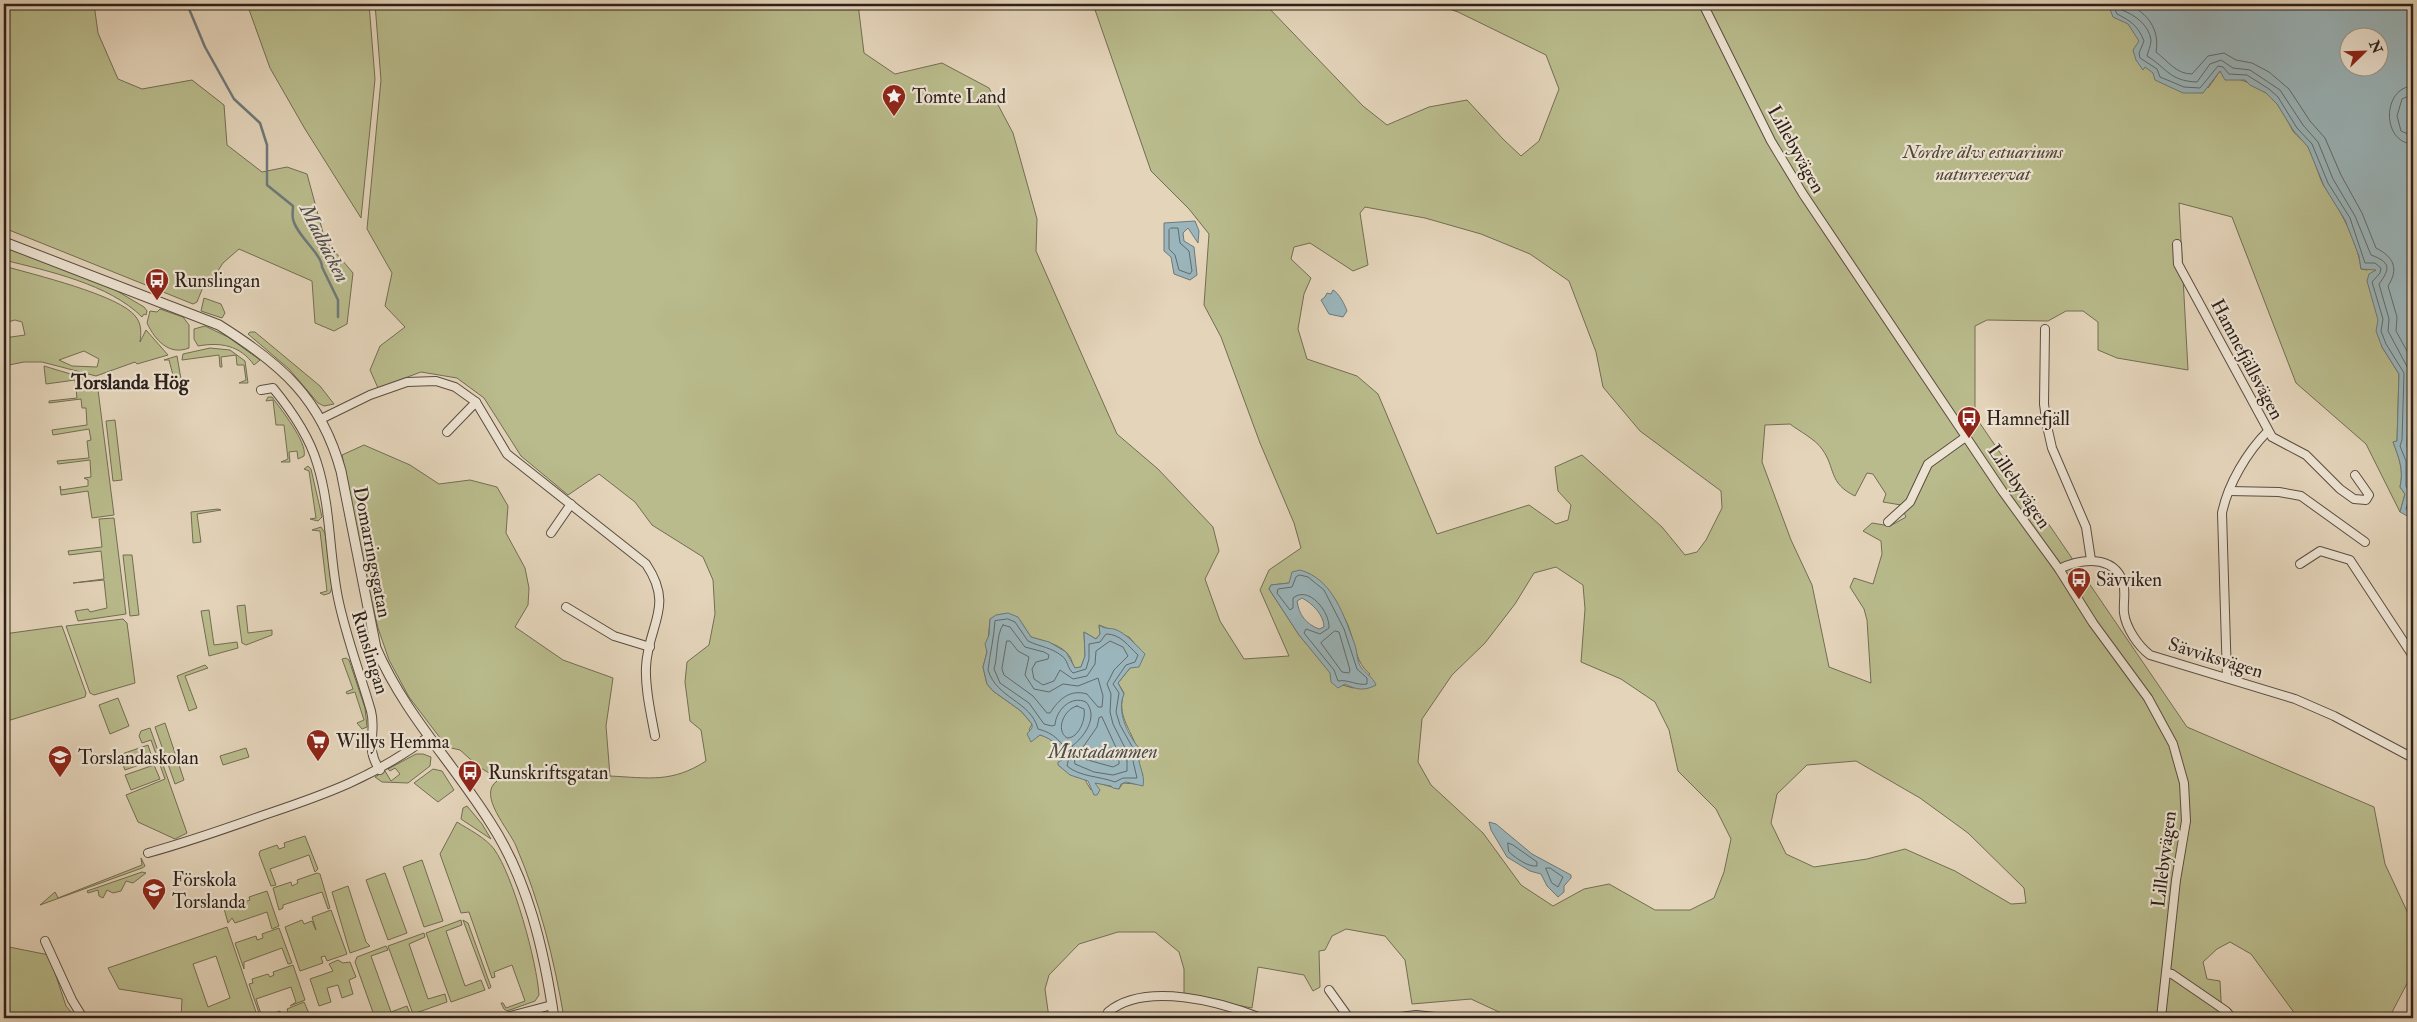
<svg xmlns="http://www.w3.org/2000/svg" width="2417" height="1022" font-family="'IM FELL Double Pica',serif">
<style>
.green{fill:#b9bb8c;stroke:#726e53;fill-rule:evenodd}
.water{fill:#9ab5bb;stroke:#6e797b;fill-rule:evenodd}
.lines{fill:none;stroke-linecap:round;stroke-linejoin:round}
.shore{stroke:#636a6a;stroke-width:1}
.stream{stroke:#6e797b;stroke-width:2.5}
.minor-casing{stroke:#5a4d42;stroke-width:10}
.tertiary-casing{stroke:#5a4d42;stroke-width:11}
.minor{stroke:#ede3d2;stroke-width:8}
.tertiary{stroke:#ede3d2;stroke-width:9}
.labels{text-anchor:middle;stroke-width:4.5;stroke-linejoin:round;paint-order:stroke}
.poi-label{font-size:19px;fill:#2c201a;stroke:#ede3d2;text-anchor:start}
.street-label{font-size:19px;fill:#2c201a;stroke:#ede3d2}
.park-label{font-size:19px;font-style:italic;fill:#4f4736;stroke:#ede3d2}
.water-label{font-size:20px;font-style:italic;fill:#4d4d4a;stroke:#ede3d2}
.neighbourhood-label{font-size:20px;font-weight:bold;fill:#2c201a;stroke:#ede3d2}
</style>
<rect width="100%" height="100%" fill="#e4d4ba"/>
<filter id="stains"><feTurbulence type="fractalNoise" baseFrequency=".004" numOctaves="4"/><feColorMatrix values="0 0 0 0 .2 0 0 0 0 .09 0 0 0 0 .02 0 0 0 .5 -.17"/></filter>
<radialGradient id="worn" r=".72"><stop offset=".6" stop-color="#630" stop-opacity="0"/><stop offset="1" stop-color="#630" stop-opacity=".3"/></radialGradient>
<g class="green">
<polygon points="4,4 94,4 98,33 118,79 142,89 192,80 224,105 227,145 262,172 287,167 307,174 325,240 353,273 347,324 334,331 315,323 312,281 239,249 223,263 208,286 203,287 197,302 193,304 4,228"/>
<polygon points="247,4 369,4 375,79 361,218 305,129 270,68"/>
<path d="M375 4H858L864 53 895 74 942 63 989 88 1013 133 1037 219 1036 251 1117 434 1158 469 1213 527 1219 551 1205 579 1220 621 1244 659 1289 656 1260 590 1269 570 1301 548 1294 523 1260 443 1221 337 1204 305 1209 234 1189 209 1151 171 1093 4H1265L1363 106 1387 125 1429 107 1467 100 1503 139 1521 156 1539 141 1559 89 1546 55 1458 12 1435 4H2413V243L2334 130 2186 39 2208 88 2220 71 2222 74C2240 79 2256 84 2270 96 2280 105 2287 120 2293 131 2297 137 2305 141 2308 147 2315 158 2318 176 2324 186 2339 208 2358 241 2361 269L2367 270 2373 268 2376 270 2375 272 2382 347 2399 374 2397 441 2393 442C2399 458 2404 470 2400 487L2405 494 2400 512 2366 444 2296 383 2232 217 2179 203 2188 370 2117 358 2098 350V322L2083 311H2066L2048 321 1987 320 1975 326V416L2187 727 2374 807 2385 864 2413 924V972L2389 1018H2298L2251 954 2230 942 2217 949 2203 962 2207 979 2220 981 2222 1018H1512L1471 999 1412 1004 1405 960 1385 936 1346 929 1332 936 1325 950 1319 951 1320 987 1313 991 1304 975 1258 967 1252 1008 1184 995V969L1179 952 1155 932H1118L1079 944 1049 975 1045 989 1049 1018H564C554 959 540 902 516 846 509 829 477 795 497 781L496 777 479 767 460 750 447 747 409 697 389 660 378 628 364 569 342 455 364 445 410 465 439 484 470 480 497 487 508 506 506 533 525 568 529 588 528 605 515 627 563 660 613 678 606 726 610 776C649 778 672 783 706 761L701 730 690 721 685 682 687 662 709 645 715 614 713 580 703 557 652 525 635 502 599 474 568 495 521 456 484 398 457 378 421 372 378 388 370 370 380 346 405 327 385 306 392 273 367 229 381 80ZM2350 38H2380V68H2350ZM1365 207 1425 218 1481 234 1530 254 1569 281 1596 352 1603 387 1640 431 1721 491 1722 508 1706 540 1697 552 1685 555 1662 527 1582 455 1555 467 1558 491 1571 505 1568 520 1556 524 1529 505 1437 534 1378 394 1357 376 1307 359 1298 329 1304 294 1311 278 1291 259 1294 247 1310 243 1353 271 1368 265 1360 213ZM1790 424C1799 431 1815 439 1822 449 1836 468 1828 483 1855 496L1867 473 1873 474 1886 494 1883 502 1901 505 1906 517 1890 526 1872 523 1863 531 1881 541 1882 554 1873 584 1854 578 1850 587 1864 609 1867 620 1871 683 1829 667 1812 585 1791 540 1762 462 1765 425ZM1556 567 1583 585 1585 609 1581 662 1621 679 1655 702 1669 730 1678 771 1716 809 1731 839 1724 872 1714 898 1690 910H1655L1609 884 1584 889 1553 906 1521 885 1483 833 1431 785 1418 762 1422 719 1452 675 1485 643 1515 604 1534 573ZM1289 583C1302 590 1332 601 1340 612 1356 630 1351 660 1370 674L1353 688 1332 682 1331 673 1299 635 1269 589 1271 585ZM1002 614C1022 615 1020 623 1031 637 1043 641 1062 644 1070 657 1072 660 1072 664 1075 668L1081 667 1085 656 1084 632 1096 639 1100 634 1099 625 1129 637 1142 652 1141 662 1130 668 1118 683 1124 693C1116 715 1131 729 1137 749 1139 754 1138 756 1137 760 1137 765 1141 771 1143 775L1136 784 1123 783 1119 789 1098 783H1095L1091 790 1084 778 1076 777 1058 765 1064 759C1059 747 1053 738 1040 735L1037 737 1029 730 1032 724 1021 711 993 691 987 684 983 667 987 652 990 619ZM1856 761 1920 798 1968 833 2024 888 2026 903 2011 904 1955 871 1905 849 1867 859 1814 867 1786 854 1771 823 1777 794 1807 765Z"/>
<path d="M4 246 112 288 144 307 147 311 146 315 144 314 142 317C109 284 48 271 4 260Z"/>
<path d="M4 266C31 274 121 295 136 317 142 325 141 333 140 342L146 330 168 355 137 364 135 362 96 376 42 362H24L4 366V338L25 335 22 322 15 320 4 323ZM84 351 99 359 97 367 72 366 59 360Z"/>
<polygon points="204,298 221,304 225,313 222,318 201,311"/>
<path d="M160 309 183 317 189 325V348C169 356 155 340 147 323L150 311 157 312Z"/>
<path d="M205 326 228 337 260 360 254 365C240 345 220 342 198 346L194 339V329Z"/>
<polygon points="250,332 255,332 320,386 334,404 324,406 318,403 289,369 248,334"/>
<polygon points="210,348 230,350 245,361 248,383 239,383 246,380 244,365 237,365 236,355 221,357 222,367 220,367 219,355 182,360 183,354"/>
<polygon points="177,356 182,385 171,388 176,382 172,381 173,375 169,360 164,360"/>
<polygon points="44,366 97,382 114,515 92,518 88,491 61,495 60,486 61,490 88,486 88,480 84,478 91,477 90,460 58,464 57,461 89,458 87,441 91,440 89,429 53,435 52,430 87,425 86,408 82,408 81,399 49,403 49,401 77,398 75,380 46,384"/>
<path d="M268 397H272C280 408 308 443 304 456L298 459 297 451 289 452 290 462H281L288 459 284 425H276L273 400 266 401Z"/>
<polygon points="115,420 122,480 113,481 106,421"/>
<polygon points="308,466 311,469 322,517 318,521 310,519 316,518 309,471 304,469"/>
<polygon points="218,509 221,510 197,514 201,542 193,543 191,512"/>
<polygon points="114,518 126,614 78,621 75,611 88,609 90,612 107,608 104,580 73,583 104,579 101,551 69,555 68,551 102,547 99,519"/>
<polygon points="321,527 325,533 332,588 330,593 324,595 320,593 327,591 320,531 312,530"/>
<polygon points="123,555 132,555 139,615 130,616"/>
<polygon points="245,605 248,633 272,630 272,635 246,645 242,643 237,606"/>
<polygon points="209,610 214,645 237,642 238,648 209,656 201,611"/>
<polygon points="123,619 127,623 135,683 94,695 90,693 66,626"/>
<polygon points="62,626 86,693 85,697 4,722 4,634"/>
<polygon points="346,658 349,660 365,708 367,727 362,729 357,723 364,720 355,692 347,694 346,692 353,689 342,659"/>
<polygon points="205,665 208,668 185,676 197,708 189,711 177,676"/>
<polygon points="118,698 129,726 110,734 99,705"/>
<polygon points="165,723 184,780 175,784 155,727"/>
<polygon points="150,728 187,833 175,839 138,822 126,795 165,779 151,740 142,743 139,736 141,731"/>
<polygon points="148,745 153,760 125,770 119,755"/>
<polygon points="246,748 249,757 223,765 220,756"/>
<polygon points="416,754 423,754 431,757 430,766 408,783 382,782 375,777 385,771 391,781 400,774 395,768 390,771 388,769"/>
<polygon points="154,765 160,779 131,790 125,775"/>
<polygon points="433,769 442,771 454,790 438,802 414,783"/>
<polygon points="467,806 482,824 491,839 461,819 463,808"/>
<path d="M457 822C468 829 486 838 494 849 513 875 537 962 539 995L535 1001 507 1011 504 1009 501 1003H503L506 1008 525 1001 512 965 494 972 495 977 492 978 469 912 461 913 440 854Z"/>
<polygon points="305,836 318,869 315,872 309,855 270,869 276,885 271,886 259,854 260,851 277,845 279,849 285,847 284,843"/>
<polygon points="141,858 145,866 142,868 40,905 55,892 58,898 142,865"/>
<polygon points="422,860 443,921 424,927 403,867"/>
<polygon points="142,872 146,873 133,883 126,881 121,891 113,893 107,890 103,898 99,896 98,890 88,893 87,891"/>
<polygon points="317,873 320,874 330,908 328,909 322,892 283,905 283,908 279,910 273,888 291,882 292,886 298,883 297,880"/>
<polygon points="385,873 407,933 388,940 366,880"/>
<polygon points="348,886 366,942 370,946 350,953 332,892"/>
<polygon points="267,891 279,926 272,929 267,912 235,923 232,918 228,923 223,905 242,899 244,902 250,900 249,897"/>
<polygon points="331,910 347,954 327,961 325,956 321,957 323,963 300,971 285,927 302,920 304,924 312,921 316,930 312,917"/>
<polygon points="461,920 462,925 446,931 465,986 481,980 485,990 451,1002 426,933"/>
<polygon points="463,920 468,923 491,987 489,989"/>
<path d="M227 927 258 1018H181L182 999 119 989 108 968ZM216 956 230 998 208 1007 193 964Z"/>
<polygon points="279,928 292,963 288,964 282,948 244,962 244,969 235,943 256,936 257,940 263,938 262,934"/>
<polygon points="424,933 425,937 409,944 428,999 445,994 447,1002 413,1014 388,946"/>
<polygon points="4,946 49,955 66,1006 76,1018 4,1018"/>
<polygon points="386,946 388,950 371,956 391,1012 407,1006 410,1014 402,1018 375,1018 355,962 357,957"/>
<polygon points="338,960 343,963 350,962 356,977 349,980 353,994 342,998 338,985 327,988 331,1002 319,1006 310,979 333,971 329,964"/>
<polygon points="293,965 305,1000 290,1006 296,1002 291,987 256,999 261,1014 263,1015 260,1016 249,984 253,983 252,979 268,974 270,977 274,975 273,972"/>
<polygon points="304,1002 311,1018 261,1018 280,1011 282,1015 288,1012 287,1009"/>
</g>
<g class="water">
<path d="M2108 4H2413V103L2408 117 2413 126V519L2400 512 2405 494 2400 487C2404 470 2399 458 2393 442L2397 441 2399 374 2382 347 2376 331 2378 320 2367 281 2369 274 2376 270 2361 269 2359 256 2345 220 2324 186 2308 147 2293 130 2277 104 2266 93 2250 85 2245 80H2225L2220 71 2203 93H2183L2155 80 2153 73 2145 67 2143 70 2136 60 2133 50 2139 41 2128 24 2113 17ZM2350 38H2380V68H2350Z"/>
<polygon points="1195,221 1199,231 1198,243 1188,228 1183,233 1184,241 1194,247 1197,275 1190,280 1174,274 1171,257 1164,251 1164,223"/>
<path d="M1333 290C1339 293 1345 305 1347 311L1343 317 1329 314 1321 300 1325 297 1327 293 1331 294Z"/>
<path d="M1300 570C1333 579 1344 616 1355 645 1357 651 1357 662 1361 667 1366 674 1372 676 1376 685 1365 691 1356 690 1345 684L1338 688 1331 682 1330 673 1299 635 1269 589 1271 585 1289 583 1292 572ZM1302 598C1312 603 1324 615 1324 627L1319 629C1306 624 1299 615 1297 601Z"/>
<path d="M1008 613 1018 617 1031 637 1049 642 1066 652 1075 668 1081 667 1085 656 1084 632 1096 639 1100 634 1099 625C1105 629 1108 628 1114 629 1125 632 1137 646 1145 654L1139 667 1130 668 1118 683 1124 694C1116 711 1128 736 1140 749 1135 763 1146 773 1143 786L1126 782 1121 784 1119 789 1113 788 1111 786 1095 783 1100 790 1097 795H1094L1088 781 1070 775 1058 765V762L1064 759C1059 746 1053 739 1040 735L1031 742 1027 734 1032 728V724L1021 711 993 691 987 684 983 667 987 652 985 644 989 635 990 619 996 615Z"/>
<polygon points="1489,822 1496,824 1532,854 1571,875 1571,878 1564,886 1564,892 1558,897 1547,886 1541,874 1530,871 1507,857 1491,830"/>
</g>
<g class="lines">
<g class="shore">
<path d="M2113 4 2117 14C2131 21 2138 26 2144 41L2139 53 2140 58 2157 69 2160 77 2184 87 2200 88 2218 66 2223 67 2229 74 2247 75 2269 89 2278 97 2297 128 2312 144 2328 183 2350 218 2365 263H2375L2381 268 2380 273 2372 282 2383 319 2381 331 2386 344 2404 373 2402 440 2400 446 2406 461V486L2410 494 2406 509 2413 514"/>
<path d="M2120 4 2122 10C2135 15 2149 25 2151 40 2151 46 2148 51 2147 56 2167 68 2169 81 2197 82L2210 64 2221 60 2233 68 2250 70 2280 90 2303 125 2318 142 2333 179 2355 216 2371 255C2390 262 2391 268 2379 284L2389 319 2388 331 2410 372 2407 446 2413 473"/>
<path d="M2128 4C2148 13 2160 30 2156 52 2168 61 2176 74 2192 74L2208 56 2224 53 2236 60 2252 63 2269 72 2289 89 2310 121 2325 138 2341 175 2362 213 2376 248C2394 257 2399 269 2388 286L2397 317 2396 331 2413 362"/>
<path d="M2413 86C2382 87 2381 143 2413 144"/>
<polyline points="2413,94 2402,99 2397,116 2401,131 2413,136"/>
<polygon points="1171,228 1178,228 1180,243 1189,251 1192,271 1190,274 1179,270 1175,255 1169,249 1169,230"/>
<path d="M1300 575 1308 577 1324 590 1344 629 1357 669 1367 678V684C1357 686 1348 679 1338 681L1334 670 1304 633 1306 629 1320 634 1329 628C1330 612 1309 585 1293 598V608L1290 610 1277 593 1278 589 1292 587 1296 577Z"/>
<path d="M1008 619 1015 622 1028 641C1040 647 1051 647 1062 656 1068 660 1067 668 1073 673L1086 669 1089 659V644L1100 642 1106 634C1121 634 1128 646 1138 655L1135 662 1126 665 1113 684 1119 693 1116 712 1120 725 1134 750 1133 761 1137 778H1123L1115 782C1099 776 1080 777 1067 766L1069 757C1063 742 1054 733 1038 729 1031 701 997 699 988 670 990 653 994 638 995 621Z"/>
<path d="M1003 625 1010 627 1025 647 1044 652 1049 655 1048 659 1036 662 1032 669 1034 679 1043 685 1054 681 1060 670 1073 679 1087 676 1095 664 1096 651 1110 641 1123 647 1128 656 1114 670 1107 684 1111 694 1110 712 1113 724 1127 752V771L1113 775 1094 772 1075 764 1072 746C1084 737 1099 717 1086 702 1071 695 1056 710 1055 725L1052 726 1044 724 1029 703 1000 683 994 669C998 657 996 634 1003 625Z"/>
<polygon points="1335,631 1339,632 1350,670 1349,673 1342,672 1321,643"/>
<path d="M1007 641H1010L1018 651 1029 657 1025 675 1034 689 1049 692 1063 684 1078 686 1098 678 1103 696 1102 707H1098L1087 694C1070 689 1059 699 1050 713H1047L1033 696 1004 675 1002 669Z"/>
<path d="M1077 706 1084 709C1086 719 1079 738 1067 738 1055 730 1064 709 1077 706Z"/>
<polygon points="1102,717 1119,754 1119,764 1113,767 1084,759 1081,750 1097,727 1099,718"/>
<path d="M1508 843 1513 845 1537 862V866C1528 867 1517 859 1509 852Z"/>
<polygon points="1546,868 1550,868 1563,877 1558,887 1552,883"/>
</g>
<path class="stream" d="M187 4 205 47 234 99 260 123 267 145V185L293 206C293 210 292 215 293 219 296 235 322 254 322 267L338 300V317"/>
<g class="minor-casing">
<g id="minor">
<polyline points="1703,4 1771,141 1803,194 2003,492 2059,569 2093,623 2148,698 2173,744 2184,783 2186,821 2176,880 2161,1018"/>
<polyline points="2177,244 2178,264 2272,437 2306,455 2340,489 2354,499 2366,500 2369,495 2355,475"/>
<polyline points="2045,329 2044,404 2047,426 2052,448 2086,527 2091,560"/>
<path d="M261 390 273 388C291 410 309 436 317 463 331 507 329 554 338 598 346 637 360 673 371 711 377 733 364 748 380 770"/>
<path d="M321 419 370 395 407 382 436 381 455 387 476 402 507 454 646 564C675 607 648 624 646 667 645 690 651 714 655 736"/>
<polyline points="447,432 476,402"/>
<polyline points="2229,491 2279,492 2301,496 2365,542"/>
<polyline points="1888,522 1910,502 1928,464 1967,436"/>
<polyline points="551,533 571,504"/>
<polyline points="2300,564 2320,551 2350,560 2413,656"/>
<path d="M2059 569C2080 559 2113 554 2123 582 2126 592 2123 602 2124 613 2126 628 2138 646 2150 655L2295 699 2334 716 2413 758"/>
<polyline points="566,607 614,636 650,647"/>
<path d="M2227 678 2222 513C2228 484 2247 452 2268 431"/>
<path d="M148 853C187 842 225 829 264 815 327 794 374 777 428 737"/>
<polyline points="45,941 72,1000 83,1018"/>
<polyline points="2166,973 2172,974 2226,1011 2232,1018"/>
<polyline points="1329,990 1349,1018"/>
<path d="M1108 1012C1146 981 1221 1002 1261 1018"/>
<polyline points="503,1018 552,1005"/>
<polyline points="1393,1018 1416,1015 1444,1018"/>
</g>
</g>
<g class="tertiary-casing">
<path id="tertiary" d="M4 242 219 325C281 364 321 398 341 471L376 648C404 713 453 763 490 822 528 880 544 950 554 1018"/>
</g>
<use href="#minor" class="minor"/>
<use href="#tertiary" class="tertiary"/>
</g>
<defs>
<g id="sight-pin" transform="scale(1.25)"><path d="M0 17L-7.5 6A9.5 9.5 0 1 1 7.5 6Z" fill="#8f2418" stroke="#ede3d2"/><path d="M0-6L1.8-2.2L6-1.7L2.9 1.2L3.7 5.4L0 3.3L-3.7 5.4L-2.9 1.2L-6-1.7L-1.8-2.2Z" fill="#fff"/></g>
<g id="bus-pin" transform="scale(1.25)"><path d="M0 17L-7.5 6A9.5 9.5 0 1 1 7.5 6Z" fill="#8f2418" stroke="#ede3d2"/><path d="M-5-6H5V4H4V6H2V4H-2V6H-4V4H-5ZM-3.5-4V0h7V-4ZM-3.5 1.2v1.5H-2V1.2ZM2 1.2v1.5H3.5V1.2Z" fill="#fff"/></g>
<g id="supermarket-pin" transform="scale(1.25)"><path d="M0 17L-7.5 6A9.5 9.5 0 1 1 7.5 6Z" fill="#8f2418" stroke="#ede3d2"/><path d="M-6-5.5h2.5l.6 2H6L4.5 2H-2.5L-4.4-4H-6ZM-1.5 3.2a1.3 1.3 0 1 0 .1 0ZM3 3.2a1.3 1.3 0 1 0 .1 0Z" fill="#fff"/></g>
<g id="school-pin" transform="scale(1.25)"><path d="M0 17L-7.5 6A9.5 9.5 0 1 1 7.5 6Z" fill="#8f2418" stroke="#ede3d2"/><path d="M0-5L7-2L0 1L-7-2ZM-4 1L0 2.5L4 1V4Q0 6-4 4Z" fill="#fff"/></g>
</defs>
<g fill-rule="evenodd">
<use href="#sight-pin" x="894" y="96"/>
<use href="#bus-pin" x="157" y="280"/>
<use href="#bus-pin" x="1969" y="418"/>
<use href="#bus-pin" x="2079" y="579"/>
<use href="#supermarket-pin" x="318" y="741"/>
<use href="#school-pin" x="60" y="757"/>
<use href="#bus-pin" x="470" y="772"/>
<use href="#school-pin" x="154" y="890"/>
</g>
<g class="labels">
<g class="poi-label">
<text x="912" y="103">Tomte Land</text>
<text x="174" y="287">Runslingan</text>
<text x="1986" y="425">Hamnefjäll</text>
<text x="2096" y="586">Sävviken</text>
<text x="336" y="748">Willys Hemma</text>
<text x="78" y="764">Torslandaskolan</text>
<text x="488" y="779">Runskriftsgatan</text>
<text x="172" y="886">Förskola<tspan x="172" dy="22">Torslanda</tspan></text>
</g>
<g class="street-label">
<text transform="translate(1797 149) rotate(61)" y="7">Lillebyvägen</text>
<text transform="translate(2248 359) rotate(62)" y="7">Hamnefjällsvägen</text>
<text transform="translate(2020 486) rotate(56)" y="7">Lillebyvägen</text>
<text transform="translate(373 552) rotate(79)" y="7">Domarringsgatan</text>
<text transform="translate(371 652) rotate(73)" y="7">Runslingan</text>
<text transform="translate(2216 657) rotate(17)" y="7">Sävviksvägen</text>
<text transform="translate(2163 859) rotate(-83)" y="7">Lillebyvägen</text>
</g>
<g class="park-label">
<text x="1983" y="158">Nordre älvs estuariums<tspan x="1983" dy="22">naturreservat</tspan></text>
</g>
<g class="water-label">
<text transform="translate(325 243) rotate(63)" y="7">Madbäcken</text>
<text x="1103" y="758">Mustadammen</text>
</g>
<g class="neighbourhood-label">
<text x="130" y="389">Torslanda Hög</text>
</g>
</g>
<rect width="2417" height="1022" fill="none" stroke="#e4d4ba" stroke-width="20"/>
<rect x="5" y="5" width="2407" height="1012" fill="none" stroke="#2c201a" stroke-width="2.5"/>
<rect x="10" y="10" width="2397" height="1002" fill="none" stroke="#2c201a"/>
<g transform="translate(2364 52) rotate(67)"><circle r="24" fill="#ede3d2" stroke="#a09588"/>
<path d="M0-4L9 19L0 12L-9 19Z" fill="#8f2418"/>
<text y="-8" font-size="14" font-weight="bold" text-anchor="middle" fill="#2c201a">N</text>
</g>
<rect width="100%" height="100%" filter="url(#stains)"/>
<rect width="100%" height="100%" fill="url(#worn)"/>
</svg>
